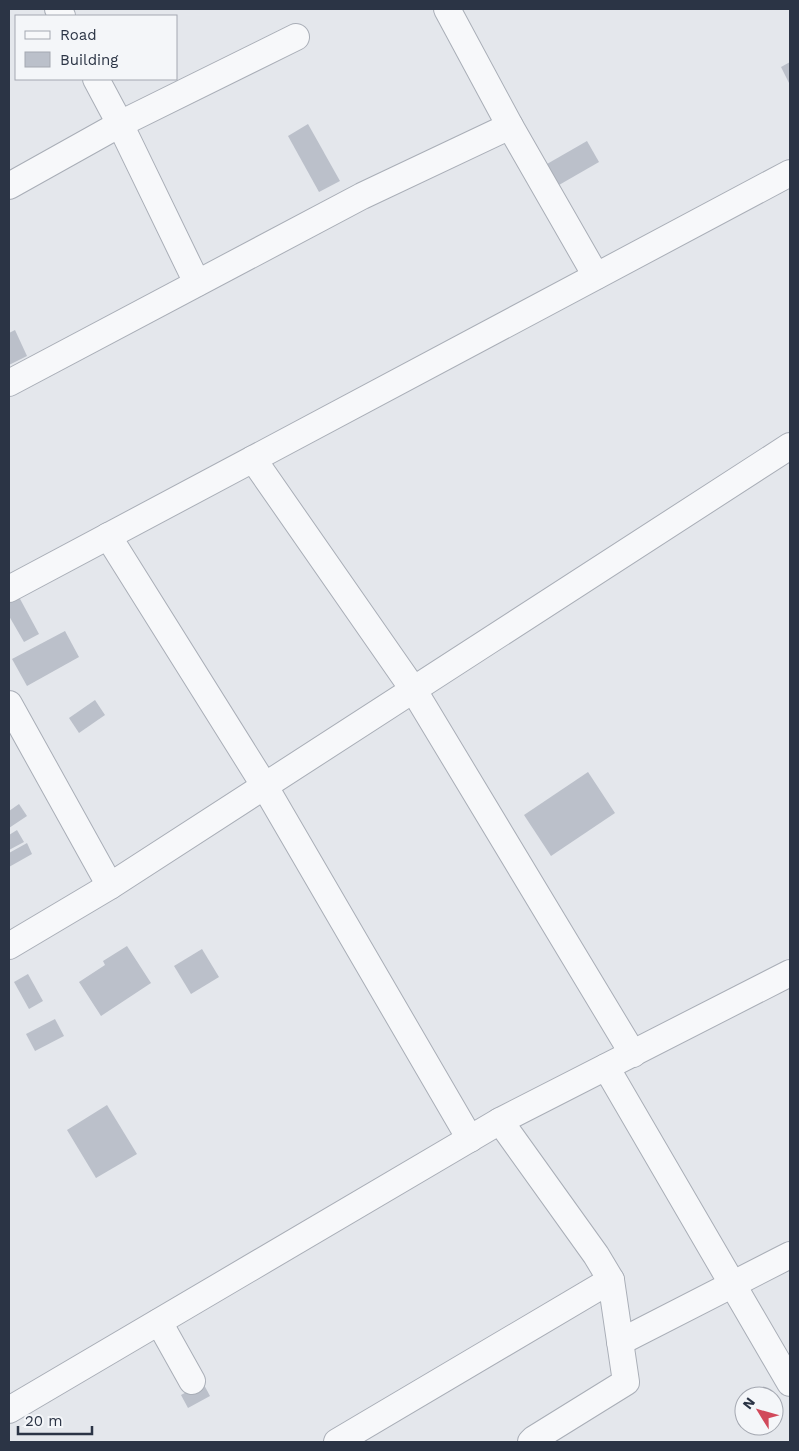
<svg xmlns="http://www.w3.org/2000/svg" width="799" height="1451" font-family="'Work Sans',sans-serif">
<style>
.building{fill:#bbc0ca}
.lines{fill:none;stroke-linecap:round;stroke-linejoin:round}
.minor-casing{stroke:#a9aeb7;stroke-width:28}
.minor{stroke:#f7f8fa;stroke-width:26}
</style>
<rect width="100%" height="100%" fill="#e4e7ec"/>
<g class="building">
<polygon points="790,62 790,85 781,67"/>
<polygon points="308,124 340,181 319,192 288,136"/>
<polygon points="587,141 599,162 559,185 547,164"/>
<polygon points="15,330 27,356 9,365 9,333"/>
<polygon points="19,597 39,634 24,642 9,616 9,603"/>
<polygon points="65,631 79,657 27,686 12,659"/>
<polygon points="95,700 105,715 79,733 69,718"/>
<polygon points="588,772 615,813 551,856 524,815"/>
<polygon points="19,804 27,816 9,828 9,811"/>
<polygon points="17,830 24,842 9,850 9,835"/>
<polygon points="27,843 32,854 9,867 9,853"/>
<polygon points="127,946 151,983 101,1016 79,982 105,965 103,961"/>
<polygon points="202,949 219,977 191,994 174,966"/>
<polygon points="28,974 43,1001 29,1009 14,982"/>
<polygon points="55,1019 64,1036 35,1051 26,1034"/>
<polygon points="107,1105 137,1154 96,1178 67,1130"/>
<polygon points="203,1383 210,1396 188,1408 181,1395"/>
</g>
<g class="lines">
<g class="minor-casing">
<g id="minor">
<polyline points="58,9 62,16"/>
<polyline points="447,9 510,126 596,276"/>
<polyline points="96,79 120,124 197,283"/>
<polyline points="9,186 120,124 296,37"/>
<polyline points="9,383 362,196 510,126"/>
<polyline points="253,459 413,689 633,1054"/>
<polyline points="108,536 264,785 470,1139"/>
<polyline points="9,589 790,173"/>
<polyline points="9,704 110,886"/>
<polyline points="9,946 110,886 790,446"/>
<polyline points="606,1067 790,1383"/>
<polyline points="500,1121 596,1255 611,1280 626,1382 534,1439 531,1442"/>
<polyline points="159,1322 192,1381"/>
<polyline points="620,1342 790,1255"/>
<polyline points="9,1410 500,1121 790,973"/>
<polyline points="337,1442 611,1280"/>
</g>
</g>
<use href="#minor" class="minor"/>
</g>
<rect width="799" height="1451" fill="none" stroke="#2b3445" stroke-width="20"/>
<rect x="15" y="15" width="162" height="65" fill="#f4f6f9" stroke="#a4a8b1"/>
<rect x="25" y="31" width="25" height="8" fill="#f7f8fa" stroke="#a4a8b1"/>
<text x="60" y="40" font-size="15" fill="#2b3445">Road</text>
<rect x="25" y="52" width="25" height="15" fill="#bbc0ca" stroke="#a4a8b1"/>
<text x="60" y="65" font-size="15" fill="#2b3445">Building</text>
<g transform="translate(759 1411) rotate(307)"><circle r="24" fill="#f4f6f9" stroke="#a4a8b1"/>
<path d="M0-4L9 19L0 12L-9 19Z" fill="#d1495b"/>
<text y="-8" font-size="14" font-weight="bold" text-anchor="middle" fill="#2b3445">N</text>
</g>
<path d="M18 1426v8h74v-8" fill="none" stroke="#2b3445" stroke-width="2.5"/>
<text x="25" y="1426" font-size="15" fill="#2b3445" stroke="#f4f6f9" stroke-width="4" paint-order="stroke">20 m</text>
</svg>
